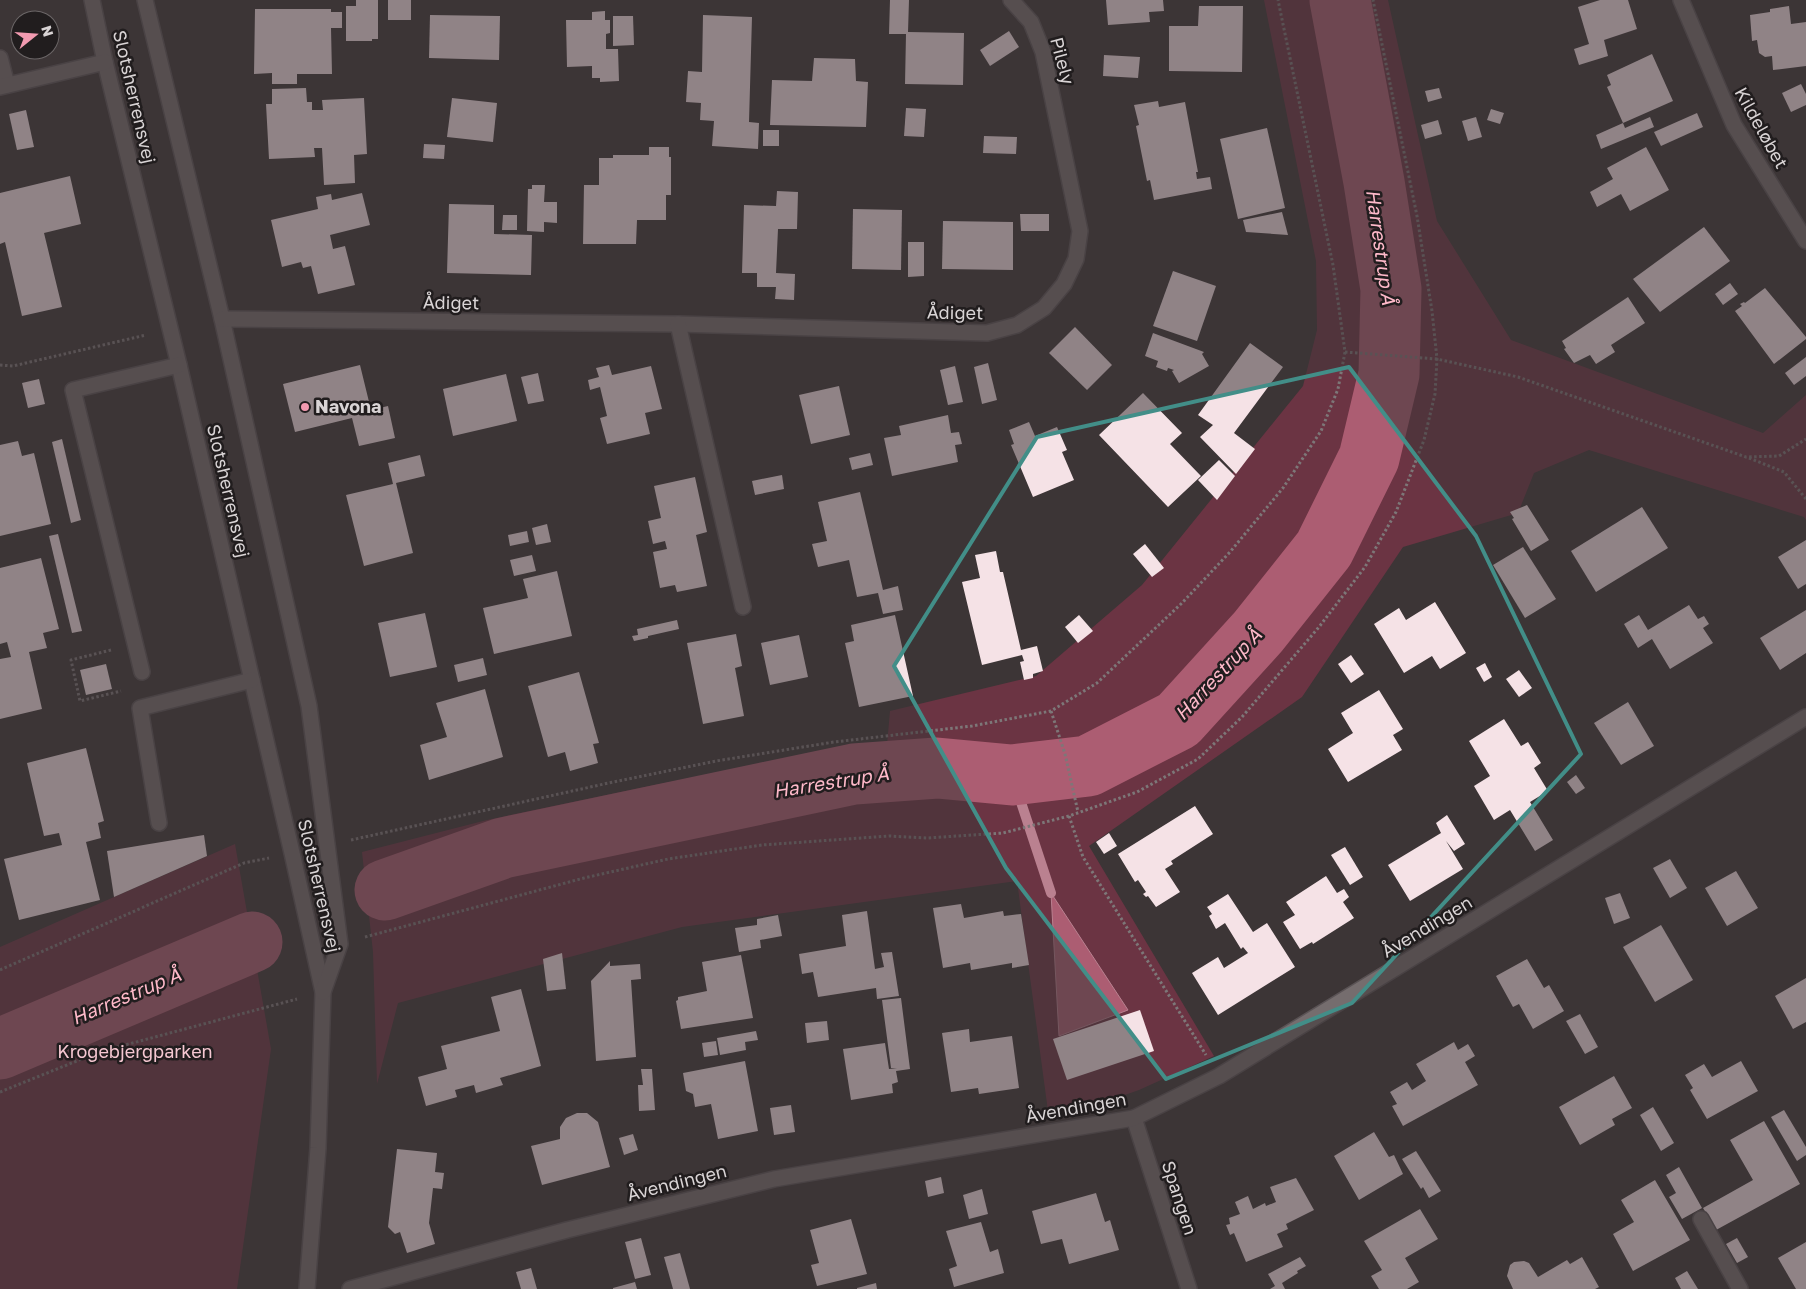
<svg xmlns="http://www.w3.org/2000/svg" width="1806" height="1289" font-family="'Golos Text',sans-serif">
<style>
.green{fill:#6b3443}
.water{fill:#ac5d72;stroke:#ba8190}
.lines{fill:none;stroke-linecap:round;stroke-linejoin:round}
.stream{stroke:#ba8190;stroke-width:10}
.river{stroke:#ac5d72;stroke-width:61}
.building{fill:#f5e2e6}
.minor-casing{stroke:#5a5355;stroke-width:18}
.path{stroke:#7d7778;stroke-width:3;stroke-dasharray:2.5 2.5;stroke-linecap:butt}
.minor{stroke:#756d6e;stroke-width:15}
.marked{fill:none;stroke:#428e88;stroke-width:4;stroke-linejoin:round}
.poi-dot{fill:#f29ab0;stroke:#211d1e;stroke-width:2}
.labels{text-anchor:middle;stroke-width:5;stroke-linejoin:round;paint-order:stroke}
.street-label{font-size:18px;fill:#d9d4d5;stroke:#211d1e}
.poi-label{font-size:18px;font-weight:bold;fill:#d9d4d5;stroke:#211d1e;text-anchor:start}
.park-label{font-size:18px;fill:#f5c7d1;stroke:#211d1e}
.water-label{font-size:19px;font-style:italic;fill:#feb9c9;stroke:#211d1e}
</style>
<rect width="100%" height="100%" fill="#3c3536"/>
<g class="green">
<polygon points="1264,0 1388,0 1437,221 1511,340 1763,433 1806,395 1806,520 1804,517 1589,450 1534,473 1518,513 1403,547 1302,697 1089,846 1214,1056 1139,1090 1099,1104 1048,1111 1017,881 682,927 398,1003 377,1084 373,952 362,852 487,820 659,784 887,745 890,711 1036,676 1142,585 1303,386 1317,330 1316,261"/>
<polygon points="235,844 271,1049 237,1289 0,1289 0,947"/>
</g>
<polygon class="water" points="1051,893 1128,1010 1059,1036"/>
<g class="lines">
<polyline class="stream" points="1012,775 1051,893"/>
<g class="river">
<polyline points="385,890 503,848 854,774 937,768 1012,775 1088,766 1178,720 1258,632 1324,549 1369,458 1389,374 1391,289 1374,182 1340,0"/>
<polyline points="0,1049 252,942"/>
</g>
</g>
<g class="building">
<polygon points="356,0 378,0 378,39 372,39 372,41 346,41 346,6 356,6"/>
<rect x="388" y="0" width="23" height="20"/>
<polygon points="890,0 909,0 908,32 964,33 963,85 905,84 906,34 889,34"/>
<polygon points="1106,0 1163,0 1164,11 1149,12 1150,22 1108,25"/>
<polygon points="1600,0 1628,0 1637,29 1604,40 1608,56 1579,65 1574,49 1589,44 1578,7"/>
<polygon points="1199,6 1243,6 1242,72 1169,71 1169,26 1198,26"/>
<polygon points="1789,6 1791,24 1806,22 1806,66 1773,70 1772,56 1765,57 1759,53 1757,40 1752,41 1750,15 1770,12 1770,9"/>
<polygon points="255,9 331,9 331,12 342,12 342,28 331,28 332,74 297,74 297,84 272,84 272,73 254,74"/>
<polygon points="605,11 605,20 610,20 610,33 606,34 606,49 618,49 619,81 600,82 600,78 592,78 592,66 567,67 566,20 592,20 592,12"/>
<polygon points="430,15 500,16 499,60 429,58"/>
<polygon points="703,15 752,17 749,122 759,123 758,149 712,146 714,121 700,120 701,103 686,102 688,71 702,72"/>
<polygon points="613,16 633,16 634,45 613,46"/>
<polygon points="1009,31 1019,47 990,66 980,50"/>
<polygon points="1652,54 1673,101 1623,123 1607,87 1611,85 1607,75"/>
<polygon points="1104,55 1140,57 1138,78 1103,76"/>
<polygon points="814,58 855,59 856,81 868,82 866,127 770,125 772,80 812,81"/>
<polygon points="1801,84 1806,94 1806,105 1791,112 1782,93"/>
<polygon points="306,88 307,102 312,102 312,110 323,110 322,100 364,98 367,154 354,155 355,183 324,185 322,148 314,148 315,157 269,159 266,104 272,104 272,89"/>
<polygon points="1439,88 1442,98 1428,102 1425,91"/>
<polygon points="452,98 497,103 493,142 447,137"/>
<polygon points="1158,101 1159,107 1185,102 1198,172 1196,172 1197,179 1210,177 1212,189 1154,200 1150,180 1147,181 1136,126 1139,125 1134,105"/>
<polygon points="906,108 926,109 924,137 904,136"/>
<polygon points="1491,109 1504,113 1500,124 1487,120"/>
<polygon points="26,110 34,147 17,150 9,114"/>
<polygon points="1697,113 1703,127 1661,146 1654,132"/>
<polygon points="1476,117 1482,137 1468,141 1462,121"/>
<polygon points="1650,117 1654,127 1601,149 1596,135 1623,123 1625,128"/>
<polygon points="1438,120 1442,134 1425,139 1421,125"/>
<polygon points="1267,128 1285,208 1238,219 1220,139"/>
<rect x="763" y="130" width="16" height="16"/>
<polygon points="984,136 1017,137 1016,154 983,153"/>
<polygon points="424,144 445,145 444,159 423,158"/>
<polygon points="649,147 669,147 669,157 671,157 671,195 666,195 666,220 637,220 636,244 583,244 584,185 599,185 599,158 613,158 613,155 649,155"/>
<polygon points="1646,147 1669,190 1630,211 1621,194 1597,207 1590,192 1613,179 1607,168"/>
<polygon points="70,176 81,224 44,233 62,307 22,316 5,242 0,244 0,193"/>
<polygon points="532,185 545,185 544,202 557,202 557,223 544,222 544,232 527,231 528,189 532,189"/>
<polygon points="777,191 798,192 797,229 778,229 776,273 795,274 794,300 775,299 776,287 757,287 757,273 742,273 744,205 776,206"/>
<polygon points="362,193 370,225 330,235 333,249 345,246 355,285 318,294 311,266 303,268 301,262 282,267 271,220 318,209 316,197 331,194 332,200"/>
<polygon points="449,204 494,205 494,234 532,235 531,275 447,273"/>
<polygon points="853,209 902,210 901,270 852,269"/>
<polygon points="1282,212 1288,235 1246,232 1243,220"/>
<polygon points="1020,214 1049,214 1049,231 1021,231"/>
<polygon points="503,215 517,215 517,230 502,230"/>
<polygon points="943,221 1013,222 1013,270 942,269"/>
<polygon points="1704,227 1730,261 1660,312 1633,279"/>
<polygon points="908,242 924,242 924,276 908,277"/>
<polygon points="1173,271 1216,286 1197,341 1153,326"/>
<polygon points="1730,283 1738,294 1723,305 1715,294"/>
<polygon points="1765,288 1806,337 1806,339 1774,364 1735,311 1742,306 1740,304 1744,302 1745,303"/>
<polygon points="1628,297 1645,323 1611,345 1615,352 1596,364 1590,355 1574,363 1564,349 1566,348 1562,341"/>
<polygon points="1075,327 1112,365 1087,390 1049,353"/>
<polygon points="1153,333 1204,352 1202,354 1209,366 1179,383 1172,371 1174,370 1168,368 1167,371 1156,367 1158,361 1145,356"/>
<polygon points="1250,343 1283,367 1234,433 1255,449 1236,474 1200,437 1213,425 1198,415"/>
<polygon points="1806,357 1806,376 1794,385 1785,373"/>
<polygon points="988,363 997,400 982,404 974,367"/>
<polygon points="360,365 371,410 388,406 395,438 359,446 352,418 295,432 283,384"/>
<polygon points="609,365 612,375 651,366 662,409 645,413 650,434 607,444 600,418 607,416 600,387 590,390 588,380 599,377 596,368"/>
<polygon points="955,366 963,402 948,405 940,370"/>
<polygon points="538,373 544,401 528,404 521,377"/>
<polygon points="506,374 517,421 453,436 443,389"/>
<polygon points="39,379 45,404 28,408 22,383"/>
<polygon points="839,386 850,435 811,444 799,395"/>
<polygon points="1143,393 1182,433 1170,444 1201,476 1168,507 1099,435"/>
<polygon points="948,415 951,433 959,432 962,444 955,445 958,462 892,476 884,438 901,435 899,426"/>
<polygon points="1029,422 1035,436 1057,427 1067,450 1062,452 1074,480 1033,497 1011,445 1014,444 1009,430"/>
<polygon points="62,439 81,520 71,523 52,442"/>
<polygon points="18,441 22,456 34,453 51,524 0,536 0,445"/>
<polygon points="870,453 873,465 852,470 849,458"/>
<polygon points="420,455 425,476 396,483 413,553 364,566 346,495 393,484 388,463"/>
<polygon points="1219,460 1235,476 1217,500 1198,480"/>
<polygon points="782,475 784,489 755,495 752,481"/>
<polygon points="695,477 707,532 696,535 707,586 677,592 675,585 660,588 653,552 667,549 665,541 653,544 648,521 661,518 654,486"/>
<polygon points="860,492 883,590 898,586 903,610 883,614 878,593 857,597 849,560 818,567 812,544 827,541 818,502"/>
<polygon points="1527,505 1549,540 1531,551 1512,519 1514,518 1510,512"/>
<polygon points="1642,507 1668,548 1596,592 1571,551"/>
<polygon points="547,524 551,542 536,545 532,528"/>
<polygon points="527,531 529,542 510,546 508,535"/>
<polygon points="58,534 82,631 72,633 49,536"/>
<polygon points="1806,540 1806,584 1798,589 1778,557"/>
<polygon points="1145,544 1164,568 1152,577 1133,554"/>
<polygon points="1523,547 1556,599 1525,618 1493,565"/>
<polygon points="996,551 1000,572 1003,572 1021,650 1037,646 1043,671 1033,674 1033,678 1024,680 1020,662 1024,661 1022,655 982,665 962,582 980,578 975,555"/>
<polygon points="532,555 536,571 514,576 510,560"/>
<polygon points="41,558 59,629 43,633 47,648 29,652 42,709 0,719 0,659 11,657 7,642 0,644 0,568"/>
<polygon points="557,571 572,636 494,654 483,608 528,598 523,579"/>
<polygon points="1435,602 1466,653 1440,669 1432,656 1404,673 1374,624 1399,608 1406,620"/>
<polygon points="1689,605 1698,619 1704,616 1709,624 1703,628 1713,643 1670,669 1652,639 1638,648 1624,624 1639,615 1648,630"/>
<polygon points="1806,610 1806,653 1780,670 1760,638"/>
<polygon points="425,613 437,667 390,677 378,623"/>
<polygon points="895,615 913,696 859,707 845,643 854,641 851,625"/>
<polygon points="1079,615 1093,631 1078,643 1065,627"/>
<polygon points="677,620 679,629 648,636 648,638 634,641 632,636 638,635 637,629"/>
<polygon points="736,634 742,666 735,668 744,716 703,724 687,643"/>
<polygon points="799,635 808,677 770,685 761,643"/>
<polygon points="1351,655 1364,674 1351,683 1338,664"/>
<polygon points="483,658 487,675 458,682 454,665"/>
<polygon points="1485,663 1492,677 1484,682 1476,668"/>
<polygon points="106,664 112,689 86,695 80,670"/>
<polygon points="1519,670 1532,688 1519,697 1506,679"/>
<polygon points="579,672 599,743 593,744 598,763 570,771 565,752 548,757 528,686"/>
<polygon points="485,689 503,757 429,780 420,745 447,737 436,703"/>
<polygon points="1379,690 1403,729 1393,735 1402,750 1348,782 1328,749 1353,733 1341,713"/>
<polygon points="1628,702 1654,746 1621,765 1594,723"/>
<polygon points="1504,719 1521,746 1528,742 1541,763 1534,768 1548,791 1530,802 1553,840 1535,851 1510,810 1494,820 1474,786 1490,776 1469,741"/>
<polygon points="86,748 104,821 98,823 101,838 86,842 100,900 19,920 4,859 62,845 59,833 44,836 27,763"/>
<polygon points="1576,775 1585,788 1576,794 1567,782"/>
<polygon points="1195,806 1213,834 1171,861 1173,864 1165,869 1180,892 1156,907 1148,896 1146,897 1143,894 1146,892 1138,880 1135,882 1118,854"/>
<polygon points="1447,815 1465,844 1454,851 1446,841 1463,869 1410,901 1388,865 1441,833 1436,823"/>
<polygon points="1109,833 1117,846 1104,854 1096,842"/>
<polygon points="204,835 207,856 114,897 107,851"/>
<polygon points="1345,847 1363,877 1350,885 1331,855"/>
<polygon points="1670,859 1687,888 1670,898 1653,868"/>
<polygon points="1736,871 1758,908 1727,926 1705,888"/>
<polygon points="1326,876 1337,893 1344,889 1349,897 1343,902 1354,918 1313,944 1312,942 1300,949 1283,922 1295,915 1286,902"/>
<polygon points="1620,893 1630,918 1614,924 1605,898"/>
<polygon points="1228,894 1253,932 1267,923 1295,967 1218,1015 1192,973 1218,957 1224,968 1248,953 1243,947 1241,949 1225,923 1216,929 1209,916 1212,914 1207,907"/>
<polygon points="961,904 964,918 1003,911 1004,916 1021,914 1029,965 1012,968 1012,963 971,970 970,963 943,968 933,908"/>
<polygon points="867,911 875,969 884,967 881,953 892,952 899,996 877,999 876,988 818,997 813,972 802,974 799,954 846,946 842,915"/>
<polygon points="778,915 782,936 760,940 761,948 739,952 735,928 757,925 757,919"/>
<polygon points="1661,925 1693,980 1655,1002 1623,947"/>
<polygon points="562,953 566,989 547,991 543,959"/>
<polygon points="741,955 753,1018 681,1029 676,1001 678,1000 678,997 707,991 702,962"/>
<polygon points="1527,959 1544,988 1549,985 1564,1011 1533,1029 1519,1004 1513,1007 1496,976"/>
<polygon points="610,961 610,966 640,964 641,979 631,980 636,1057 596,1061 591,981"/>
<polygon points="1806,978 1806,1022 1793,1029 1775,996"/>
<polygon points="521,989 541,1066 500,1078 503,1085 476,1093 474,1085 455,1090 457,1097 426,1106 418,1077 447,1069 441,1046 500,1031 491,997"/>
<polygon points="901,998 910,1069 896,1071 898,1082 892,1084 893,1093 851,1100 843,1049 885,1043 889,1069 897,1068 891,1068 882,1000"/>
<polygon points="1140,1010 1154,1051 1067,1080 1053,1039"/>
<polygon points="1580,1014 1598,1047 1585,1054 1566,1021"/>
<polygon points="827,1021 829,1040 807,1043 805,1023"/>
<polygon points="969,1029 970,1042 1012,1036 1019,1088 979,1094 978,1088 951,1092 942,1033"/>
<polygon points="756,1031 758,1040 745,1042 746,1050 720,1055 717,1038"/>
<polygon points="716,1041 718,1055 704,1057 702,1043"/>
<polygon points="1454,1042 1458,1050 1468,1044 1475,1056 1465,1062 1478,1085 1403,1126 1392,1106 1397,1104 1390,1092 1407,1082 1412,1090 1426,1081 1416,1064"/>
<polygon points="745,1061 758,1131 718,1139 711,1104 695,1107 693,1094 686,1091 683,1073"/>
<polygon points="1741,1061 1758,1091 1707,1119 1690,1090 1693,1088 1685,1075 1704,1064 1712,1077"/>
<polygon points="641,1069 652,1069 655,1110 639,1111 638,1085 643,1085"/>
<polygon points="1614,1076 1632,1108 1612,1119 1615,1125 1580,1145 1559,1107"/>
<polygon points="791,1105 795,1132 774,1135 770,1108"/>
<polygon points="1653,1107 1674,1143 1661,1151 1640,1115"/>
<polygon points="1784,1110 1806,1147 1806,1155 1797,1161 1771,1117"/>
<polygon points="577,1113 587,1113 598,1122 610,1167 542,1185 531,1146 560,1139 560,1127 566,1118"/>
<polygon points="1764,1121 1800,1184 1716,1230 1703,1208 1753,1180 1730,1140"/>
<polygon points="1374,1132 1389,1157 1394,1155 1403,1174 1359,1200 1334,1156"/>
<polygon points="633,1134 638,1150 624,1155 619,1138"/>
<polygon points="397,1149 437,1153 435,1172 444,1173 442,1189 433,1188 429,1223 435,1244 407,1253 400,1232 395,1234 388,1227"/>
<polygon points="1416,1151 1441,1191 1429,1198 1423,1187 1421,1189 1402,1159"/>
<polygon points="1679,1167 1702,1208 1682,1219 1669,1197 1676,1193 1666,1175"/>
<polygon points="941,1177 944,1193 928,1197 925,1181"/>
<polygon points="1296,1178 1314,1210 1286,1224 1288,1229 1277,1234 1283,1247 1246,1262 1234,1233 1230,1235 1226,1225 1230,1224 1229,1218 1240,1214 1235,1202 1248,1196 1253,1209 1265,1203 1266,1206 1276,1202 1270,1187"/>
<polygon points="1655,1180 1690,1240 1633,1271 1613,1234 1634,1222 1621,1200"/>
<polygon points="982,1189 988,1214 969,1219 963,1195"/>
<polygon points="1096,1193 1105,1222 1110,1220 1119,1250 1069,1264 1062,1239 1041,1244 1032,1211"/>
<polygon points="1420,1209 1438,1239 1405,1258 1419,1282 1407,1289 1379,1289 1371,1276 1382,1270 1364,1241"/>
<polygon points="851,1219 867,1274 817,1286 811,1265 819,1263 810,1230"/>
<polygon points="981,1222 990,1252 998,1249 1004,1273 954,1287 949,1269 957,1266 946,1231"/>
<polygon points="641,1238 651,1275 635,1279 625,1242"/>
<polygon points="1737,1238 1748,1257 1737,1263 1726,1244"/>
<polygon points="1806,1242 1806,1289 1796,1289 1778,1258"/>
<polygon points="680,1253 690,1289 673,1289 664,1257"/>
<polygon points="1300,1257 1306,1266 1297,1271 1298,1273 1282,1283 1285,1289 1270,1289 1275,1286 1268,1274"/>
<polygon points="1582,1257 1599,1287 1595,1289 1513,1289 1507,1276 1510,1265 1514,1262 1524,1261 1529,1263 1538,1277 1567,1260 1570,1264"/>
<polygon points="531,1268 537,1289 521,1289 516,1272"/>
<polygon points="1687,1271 1698,1289 1681,1289 1675,1278"/>
<polygon points="635,1282 637,1289 613,1289 613,1288"/>
<polygon points="876,1283 877,1289 857,1289 857,1288"/>
</g>
<g class="lines">
<g class="minor-casing">
<g id="minor">
<polyline points="92,0 105,62 179,365 292,853 323,992 318,1148 307,1289"/>
<polyline points="145,0 222,319 309,706 340,944 323,992"/>
<polyline points="1681,0 1734,125 1806,241"/>
<polyline points="0,58 7,85"/>
<polyline points="0,87 105,62"/>
<polyline points="222,319 678,324 987,333 1017,325 1044,308 1064,284 1076,259 1080,231 1043,52 1031,22 1011,0"/>
<polyline points="678,324 743,607"/>
<polyline points="142,672 73,390 179,365"/>
<polyline points="159,823 140,708 252,680"/>
<polyline points="1134,1118 1189,1289"/>
<polyline points="1701,1219 1740,1289"/>
<polyline points="350,1289 567,1230 774,1179 1134,1118 1219,1076 1806,717"/>
</g>
</g>
<g class="path">
<polyline points="1345,352 1437,359 1518,377 1746,457 1779,456 1806,439"/>
<polyline points="0,365 13,366 146,335"/>
<polyline points="1749,458 1784,472 1806,499"/>
<polyline points="111,650 71,660 80,701 121,691"/>
<polyline points="1051,711 1065,754 1078,812"/>
<polyline points="1069,816 1083,857 1206,1055"/>
<polyline points="351,840 604,784 716,761 834,742 972,726 1051,711 1097,683 1182,603 1230,552 1283,488 1321,431 1338,389 1345,352 1333,265 1278,0"/>
<polyline points="365,937 584,878 668,859 762,845 889,836 927,838 1003,833 1069,816 1137,792 1198,759 1242,717 1319,627 1365,567 1396,512 1424,440 1435,394 1437,359 1432,311 1417,216 1373,0"/>
<polyline points="0,970 244,863 269,858"/>
<polyline points="0,1092 99,1052 297,999"/>
</g>
<use href="#minor" class="minor"/>
</g>
<path d="M0 0H1806V1289H0ZM1349 367 1476 536 1581 754 1352 1003 1166 1079 1006 868 894 666 1037 437Z" fill="#3c3536" fill-opacity=".55" fill-rule="evenodd"/>
<path class="marked" d="M1349 367 1476 536 1581 754 1352 1003 1166 1079 1006 868 894 666 1037 437Z"/>
<circle class="poi-dot" cx="305" cy="407" r="5"/>
<g class="labels">
<g class="street-label">
<text transform="translate(1062 61) rotate(75)" y="6">Pilely</text>
<text transform="translate(134 97) rotate(77)" y="6">Slotsherrensvej</text>
<text transform="translate(1761 128) rotate(61)" y="6">Kildeløbet</text>
<text transform="translate(451 303) rotate(1)" y="6">Ådiget</text>
<text transform="translate(955 313) rotate(1)" y="6">Ådiget</text>
<text transform="translate(228 491) rotate(77)" y="6">Slotsherrensvej</text>
<text transform="translate(319 886) rotate(77)" y="6">Slotsherrensvej</text>
<text transform="translate(1427 927) rotate(-31)" y="6">Åvendingen</text>
<text transform="translate(1076 1108) rotate(-10)" y="6">Åvendingen</text>
<text transform="translate(677 1183) rotate(-14)" y="6">Åvendingen</text>
<text transform="translate(1179 1198) rotate(72)" y="6">Spangen</text>
</g>
<g class="poi-label">
<text x="315" y="413">Navona</text>
</g>
<g class="park-label">
<text x="135" y="1058">Krogebjergparken</text>
</g>
<g class="water-label">
<text transform="translate(1381 247) rotate(82)" y="7">Harrestrup Å</text>
<text transform="translate(1218 674) rotate(-47)" y="7">Harrestrup Å</text>
<text transform="translate(831 782) rotate(-9)" y="7">Harrestrup Å</text>
<text transform="translate(126 996) rotate(-23)" y="7">Harrestrup Å</text>
</g>
</g>
<g transform="translate(35 35) rotate(73)"><circle r="24" fill="#211d1e" stroke="#6b6667"/>
<path d="M0-4L9 19L0 12L-9 19Z" fill="#f29ab0"/>
<text y="-8" font-size="14" font-weight="bold" text-anchor="middle" fill="#d9d4d5">N</text>
</g>
</svg>
